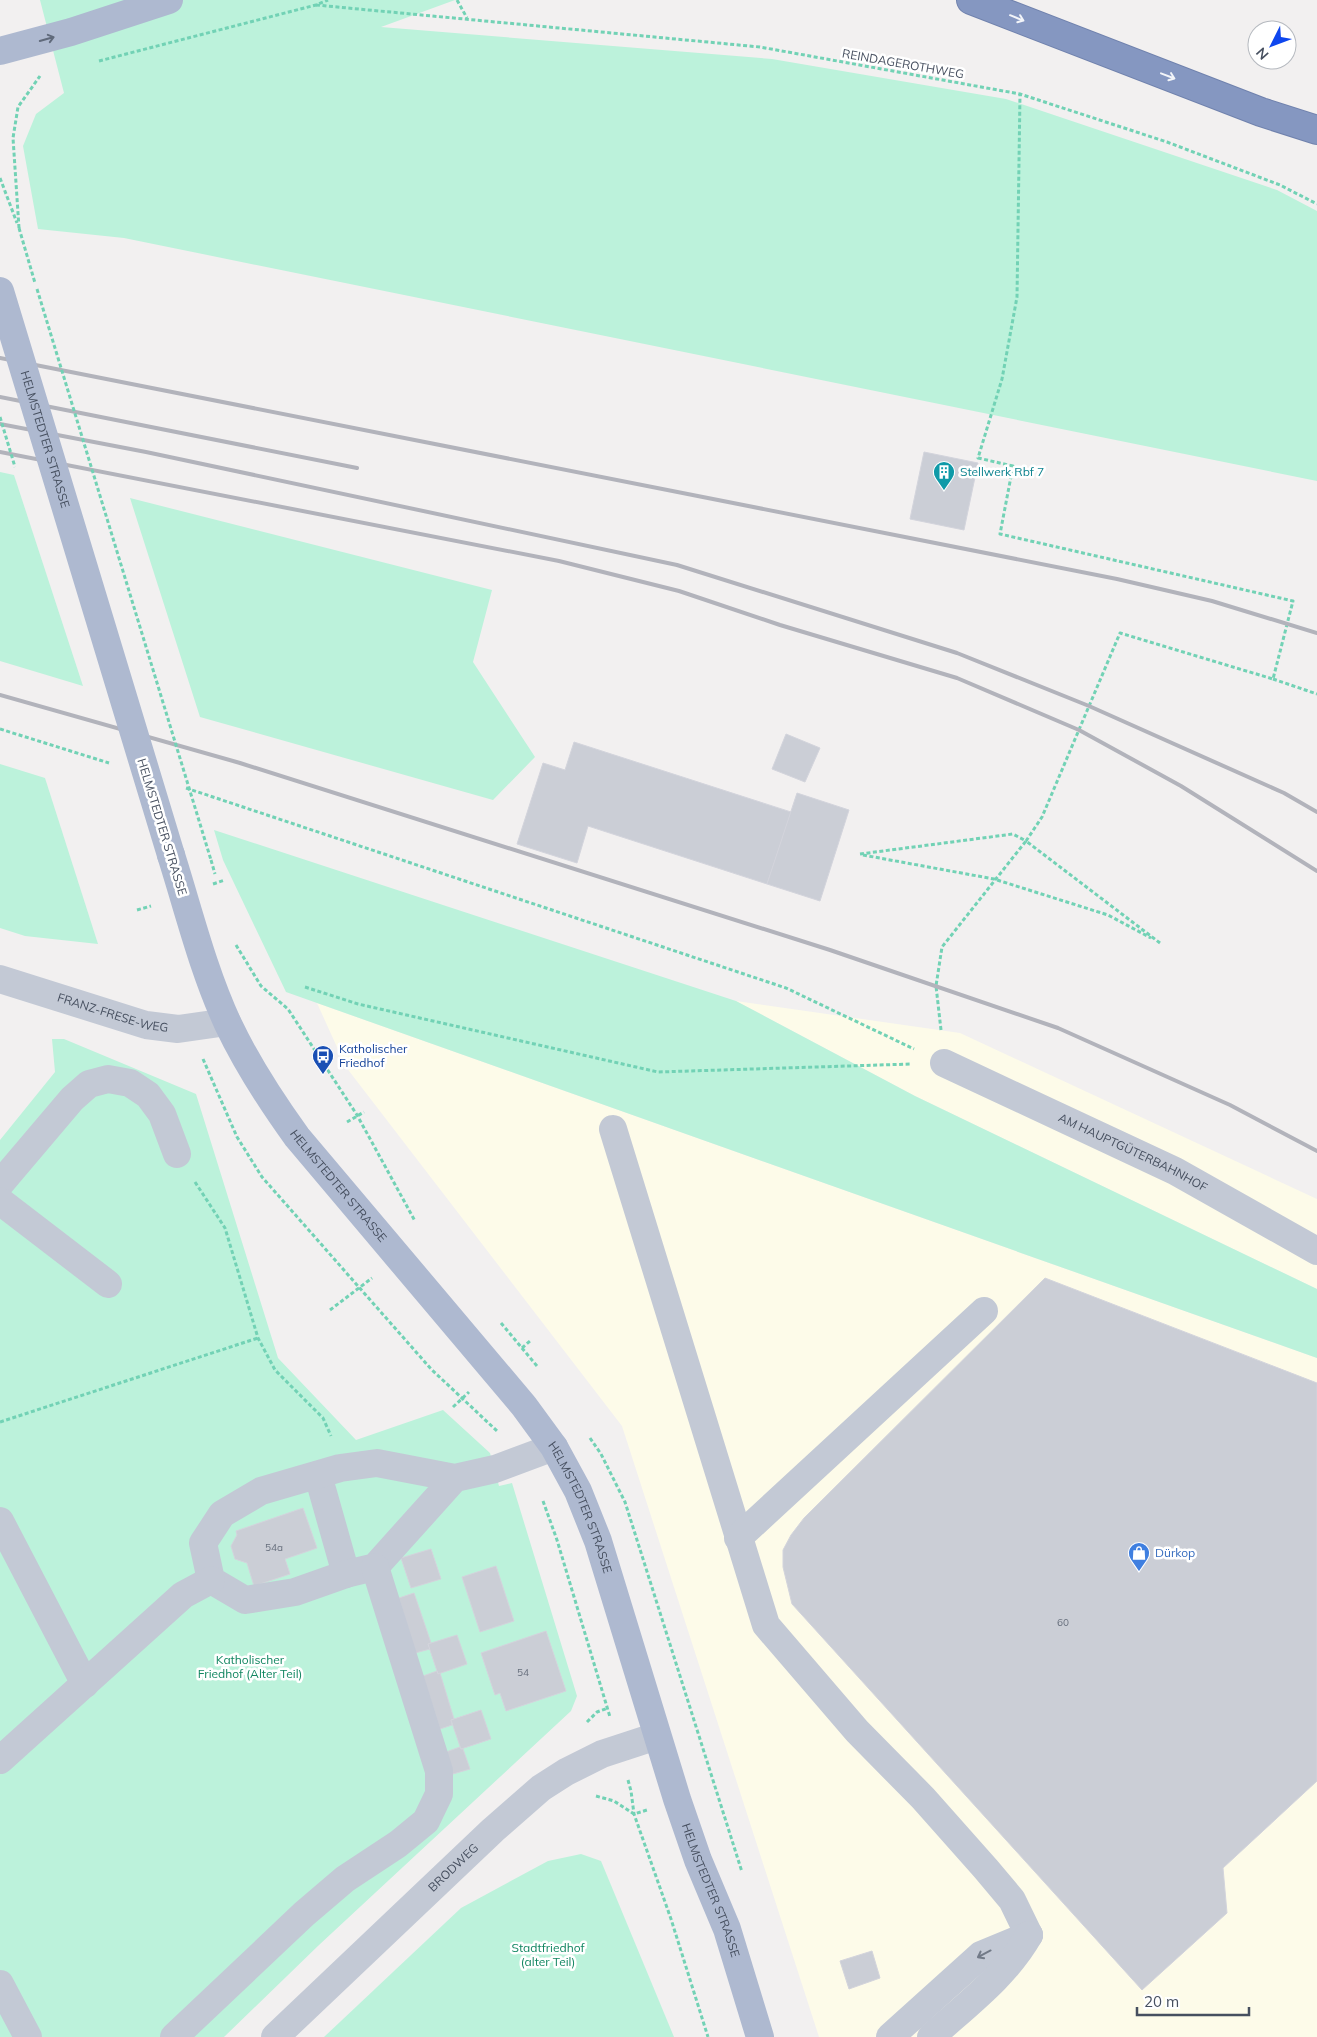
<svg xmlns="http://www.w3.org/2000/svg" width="1317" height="2037" font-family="Mulish,sans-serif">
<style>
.commercial{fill:#fdfbe9}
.green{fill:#bcf2db}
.building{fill:#cbced6;stroke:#d3d4dc}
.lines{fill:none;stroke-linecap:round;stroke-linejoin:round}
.highway-casing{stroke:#7082ad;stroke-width:30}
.path{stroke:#72d2b5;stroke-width:3;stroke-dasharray:4 2.5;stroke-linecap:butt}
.minor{stroke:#c3c9d5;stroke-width:28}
.major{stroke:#aeb9d0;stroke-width:28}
.highway{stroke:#8597c1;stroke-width:28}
.rail{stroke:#b2b3bb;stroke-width:4}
.path-bridge{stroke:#72d2b5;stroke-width:3;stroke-dasharray:4 2.5;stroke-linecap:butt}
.major-bridge{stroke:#aeb9d0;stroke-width:28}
.oneway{stroke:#f3f5f9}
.oneway2{stroke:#606a7b}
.oneway3{stroke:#727a88}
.labels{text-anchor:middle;stroke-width:5;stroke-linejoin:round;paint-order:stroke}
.number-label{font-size:10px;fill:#676f7d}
.street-label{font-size:12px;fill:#464f5f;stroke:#fff}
.culture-label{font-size:12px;fill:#0d838f;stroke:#fff;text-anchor:start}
.transit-label{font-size:12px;fill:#164399;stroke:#fff;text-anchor:start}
.shop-label{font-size:12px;fill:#366cbe;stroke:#fff;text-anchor:start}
.park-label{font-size:12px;fill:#128661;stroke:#fff}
</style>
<rect width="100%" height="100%" fill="#f2f0f0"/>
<g class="commercial">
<polygon points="736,1001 960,1033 1317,1199 1317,1289 915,1096"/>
<polygon points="317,1003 1317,1358 1317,2037 819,2037 622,1426 346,1067"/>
</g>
<g class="green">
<polygon points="40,0 455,0 381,27 772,59 1006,99 1277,190 1317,211 1317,481 124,238 38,229 23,146 36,114 64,93"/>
<polygon points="0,472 14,475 83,686 0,661"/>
<polygon points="130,498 492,590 473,662 535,757 493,800 200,717"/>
<polygon points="0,764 45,778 98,944 25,936 0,928"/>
<polygon points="214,830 736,1001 915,1096 1317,1289 1317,1358 286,992 223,860"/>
<polygon points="52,1039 64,1039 196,1094 278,1358 356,1440 443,1410 490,1453 499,1486 512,1483 577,1696 571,1711 319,1945 224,2037 0,2037 0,1140 55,1072"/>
<polygon points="581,1854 601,1861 674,2037 324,2037 461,1908 548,1861"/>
</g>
<g class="building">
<polygon points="924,452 978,463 964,530 910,519"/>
<polygon points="786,734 820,748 805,782 772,769"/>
<polygon points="574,742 791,812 767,884 588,826 577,863 517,844 543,763 565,770"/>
<polygon points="797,793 849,810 820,901 767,884"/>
<polygon points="1045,1278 1317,1383 1317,1781 1223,1868 1227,1913 1142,1990 792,1604 783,1567 783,1550 791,1535 804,1518"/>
<polygon points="303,1508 317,1548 285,1559 290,1574 254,1586 247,1563 235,1559 231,1546 237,1535 236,1531"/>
<polygon points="431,1549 441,1579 411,1588 401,1558"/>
<polygon points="496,1566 514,1621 480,1632 462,1577"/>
<polygon points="414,1593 431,1643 428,1644 430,1649 415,1653 399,1598"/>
<polygon points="546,1631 566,1691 506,1711 500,1693 495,1695 481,1653"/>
<polygon points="457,1635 467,1664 438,1674 428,1644"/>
<polygon points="437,1671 438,1674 440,1673 454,1719 451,1720 452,1725 440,1729 423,1676"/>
<polygon points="481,1710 491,1739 461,1749 451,1720"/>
<polygon points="460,1747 461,1749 463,1749 470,1769 453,1774 446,1752"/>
<polygon points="872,1951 880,1978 849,1989 840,1961"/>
</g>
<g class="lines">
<g class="highway-casing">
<polyline id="highway" points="971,0 1261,112 1317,130"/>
</g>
<g class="path">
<polyline points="457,0 467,18"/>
<polyline points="316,5 760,47 1020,94 1167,142 1280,185 1317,204"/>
<polyline points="99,61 316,5 328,0"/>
<polyline points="0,178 17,223"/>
<polyline points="19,228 13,138 18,107 40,76"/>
<polyline points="1273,679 1317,694"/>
<polyline points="0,729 109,763"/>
<polyline points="186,788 786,988 914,1049"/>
<polyline points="860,854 1013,834 1026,841 1042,817 1120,633 1273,679 1293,601 1000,534 1013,466 978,458 1002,379 1017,297 1020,94"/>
<polyline points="863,855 994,879 1108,915 1151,938"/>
<polyline points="211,860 215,874"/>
<polyline points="213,884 225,880"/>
<polyline points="137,910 151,906"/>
<polyline points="236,945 261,986 288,1009 357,1115 415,1221"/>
<polyline points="305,987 358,1004 658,1072 911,1064"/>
<polyline points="941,1030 936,986 942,947 1026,841 1160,943"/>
<polyline points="203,1059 237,1137 262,1177 431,1369 497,1431"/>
<polyline points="347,1122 364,1112"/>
<polyline points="195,1182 225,1228 258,1338 275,1370 323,1418 331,1436"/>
<polyline points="330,1310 372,1278"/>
<polyline points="501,1323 537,1366"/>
<polyline points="522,1348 530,1341"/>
<polyline points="453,1407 469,1392"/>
<polyline points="0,1422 258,1338"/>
<polyline points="590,1438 601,1454 625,1502 742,1872"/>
<polyline points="543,1501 557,1540 610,1717"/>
<polyline points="587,1722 597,1712 608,1708"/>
<polyline points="628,1780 631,1791 634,1814 671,1919 708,2037"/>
<polyline points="596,1796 614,1801 634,1814 647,1810"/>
</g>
<g class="minor">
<path id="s1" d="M0 979 146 1025 178 1029 227 1022"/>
<path id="s2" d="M944 1063 1175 1171 1317 1251"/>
<polyline points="613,1129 766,1625 857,1731 923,1798 986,1869 1012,1900 1029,1935"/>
<polyline points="0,1184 72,1099 89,1084 108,1079 130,1083 148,1095 162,1114 177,1154"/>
<polyline points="0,1201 108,1284"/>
<polyline points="318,1475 346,1574"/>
<polyline points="455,1478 375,1567 346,1574 295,1592 245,1600 211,1580 203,1543 222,1514 261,1491 340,1468 377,1463 455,1478 495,1469 554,1447"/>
<polyline points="0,1521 85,1684"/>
<polyline points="738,1538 984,1311"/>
<polyline points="0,1760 183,1595 211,1580"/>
<polyline points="0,1984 28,2037"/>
<polyline points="174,2037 304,1914 345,1879 398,1844 426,1821 439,1794 439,1771 375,1567"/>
<path id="s3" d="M275 2037 493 1830 541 1788 566 1772 602 1754 657 1736"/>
<polyline points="890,2037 981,1955 1029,1935"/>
<path d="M931 2037C965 2006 1006 1976 1029 1935"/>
</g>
<g class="major">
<polyline points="0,51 71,32 169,0"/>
<path id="s4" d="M171 855C189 912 203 970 228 1024 247 1064 271 1101 297 1137L524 1406 554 1447 578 1491 598 1541 677 1799 698 1860 727 1929 760 2037"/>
</g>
<use href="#highway" class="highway"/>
<g class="rail">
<polyline points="0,358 1117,579 1212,601 1317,633"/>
<polyline points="0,397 357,468"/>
<polyline points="0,424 146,452 677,565 957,653 1089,706 1284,793 1317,812"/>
<polyline points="0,452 559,561 679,591 780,625 957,678 1079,730 1181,786 1317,871"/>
<polyline points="0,695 240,763 830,950 1058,1028 1230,1105 1317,1151"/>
</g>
<g class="path-bridge">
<polyline points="19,228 35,283"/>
<polyline points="37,289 211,860"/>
<polyline points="0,417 15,467"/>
</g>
<path class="major-bridge" id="s5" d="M0 291 171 855"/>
</g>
<defs><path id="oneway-shaft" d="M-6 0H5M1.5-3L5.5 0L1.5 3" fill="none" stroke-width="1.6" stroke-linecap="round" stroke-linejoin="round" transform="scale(1.25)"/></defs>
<g class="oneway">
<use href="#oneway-shaft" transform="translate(1017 18) rotate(22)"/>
<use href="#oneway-shaft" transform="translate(1168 76) rotate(21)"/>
</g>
<use class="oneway2" href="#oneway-shaft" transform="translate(47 39) rotate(-16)"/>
<use class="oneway3" href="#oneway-shaft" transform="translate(984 1954) rotate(152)"/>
<defs>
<g id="building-pin" transform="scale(1.125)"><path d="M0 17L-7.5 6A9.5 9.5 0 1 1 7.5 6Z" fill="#0f9aa8" stroke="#fff"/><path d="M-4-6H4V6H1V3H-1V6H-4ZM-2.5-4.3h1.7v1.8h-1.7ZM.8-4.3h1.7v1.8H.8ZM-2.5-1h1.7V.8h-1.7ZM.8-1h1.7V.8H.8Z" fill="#fff"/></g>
<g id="bus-pin" transform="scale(1.125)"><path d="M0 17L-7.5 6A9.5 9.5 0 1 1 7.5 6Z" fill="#1a4fb4" stroke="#fff"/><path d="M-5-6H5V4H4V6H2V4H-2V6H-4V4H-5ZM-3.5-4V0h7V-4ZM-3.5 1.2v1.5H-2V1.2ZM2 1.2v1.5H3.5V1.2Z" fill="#fff"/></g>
<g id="shop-pin" transform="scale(1.125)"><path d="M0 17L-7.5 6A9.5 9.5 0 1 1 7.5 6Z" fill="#3f7fe0" stroke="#fff"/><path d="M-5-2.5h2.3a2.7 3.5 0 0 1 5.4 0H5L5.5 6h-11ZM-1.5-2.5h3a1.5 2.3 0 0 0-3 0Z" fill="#fff"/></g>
</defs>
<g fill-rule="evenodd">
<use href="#building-pin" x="944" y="472"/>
<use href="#bus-pin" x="323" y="1056"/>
<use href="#shop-pin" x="1139" y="1553"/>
</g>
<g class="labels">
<g class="number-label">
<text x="274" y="1551">54a</text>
<text x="1063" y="1626">60</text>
<text x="523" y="1676">54</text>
</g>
<g class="street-label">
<text transform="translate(903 64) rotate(10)" y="4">REINDAGEROTHWEG</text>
<text dy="4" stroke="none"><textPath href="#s5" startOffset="155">HELMSTEDTER STRASSE</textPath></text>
<text transform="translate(162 827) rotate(73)" y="4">HELMSTEDTER STRASSE</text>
<text dy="4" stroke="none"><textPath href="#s1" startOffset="118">FRANZ-FRESE-WEG</textPath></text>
<text dy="4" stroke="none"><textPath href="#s2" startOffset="209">AM HAUPTGÜTERBAHNHOF</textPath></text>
<text dy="4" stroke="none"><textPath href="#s4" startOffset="375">HELMSTEDTER STRASSE</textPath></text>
<text dy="4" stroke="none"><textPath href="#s4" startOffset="780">HELMSTEDTER STRASSE</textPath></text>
<text dy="4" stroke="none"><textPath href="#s3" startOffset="246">BRODWEG</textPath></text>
<text dy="4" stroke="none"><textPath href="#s4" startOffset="1185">HELMSTEDTER STRASSE</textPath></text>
</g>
<g class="culture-label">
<text x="960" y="476">Stellwerk Rbf 7</text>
</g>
<g class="transit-label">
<text x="339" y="1053">Katholischer<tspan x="339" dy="14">Friedhof</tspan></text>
</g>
<g class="shop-label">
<text x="1155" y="1557">Dürkop</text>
</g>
<g class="park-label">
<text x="250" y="1664">Katholischer<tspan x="250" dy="14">Friedhof (Alter Teil)</tspan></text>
<text x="548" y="1952">Stadtfriedhof<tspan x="548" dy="14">(alter Teil)</tspan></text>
</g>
</g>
<g transform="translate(1272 45) rotate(228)"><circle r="24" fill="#ffffff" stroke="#b5b9bf"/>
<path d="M0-4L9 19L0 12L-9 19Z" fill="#0e46ee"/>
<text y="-8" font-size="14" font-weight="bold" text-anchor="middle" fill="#464f5f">N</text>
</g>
<path d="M1137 2007v8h112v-8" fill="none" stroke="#464f5f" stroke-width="2.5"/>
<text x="1144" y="2007" font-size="15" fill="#464f5f" stroke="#ffffff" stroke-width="4" paint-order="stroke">20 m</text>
</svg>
